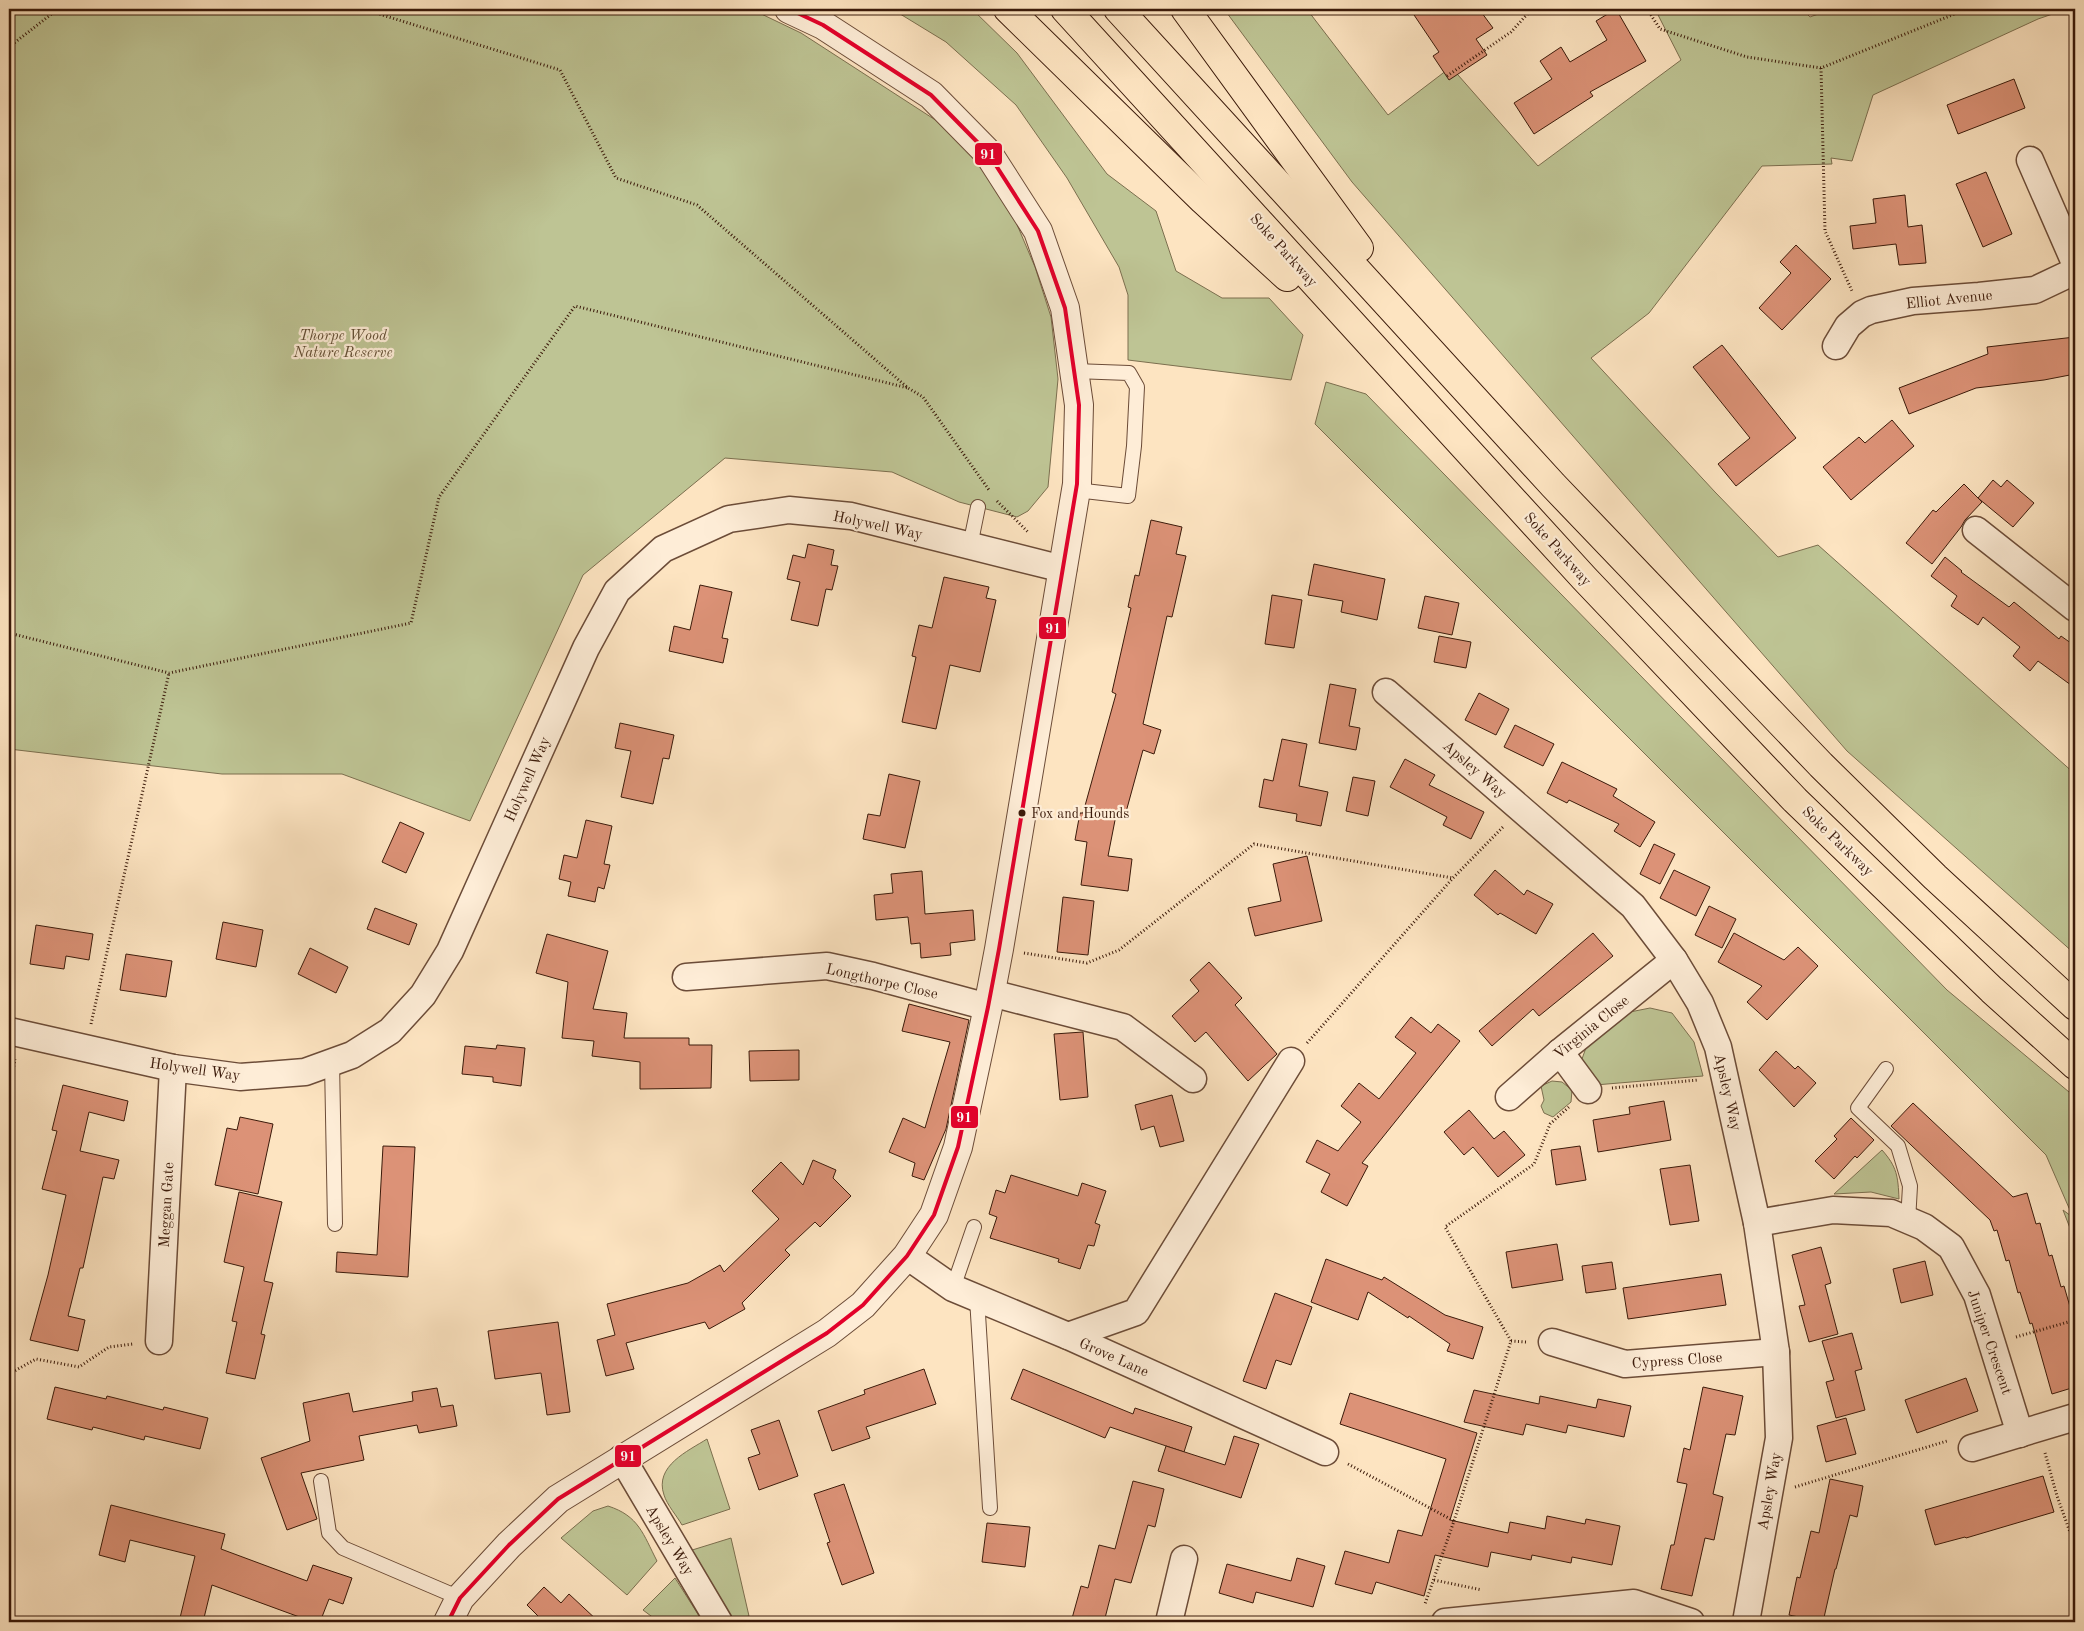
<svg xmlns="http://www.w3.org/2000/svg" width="2084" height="1631" font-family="'Old Standard TT',serif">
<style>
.green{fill:#bec494;stroke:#7c6f4f}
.building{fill:#dc9277;stroke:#3b1a0a}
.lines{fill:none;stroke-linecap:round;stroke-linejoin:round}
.service-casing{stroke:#6c4c38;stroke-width:16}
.minor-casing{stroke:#6c4c38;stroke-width:29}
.tertiary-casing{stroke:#6c4c38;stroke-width:30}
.trunk-casing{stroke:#3b1a0a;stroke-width:30}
.path{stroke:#3b1a0a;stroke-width:3;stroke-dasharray:1 2.5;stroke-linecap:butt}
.service{stroke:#feedd7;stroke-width:14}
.minor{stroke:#feedd7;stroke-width:26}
.tertiary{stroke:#feedd7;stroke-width:28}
.trunk{stroke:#fde4c1;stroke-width:28}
.bus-1-casing{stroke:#feedd7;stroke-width:8}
.bus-1{stroke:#e4002b;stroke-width:4}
.bus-dot{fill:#3b1a0a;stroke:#feedd7;stroke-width:2}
.labels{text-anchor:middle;stroke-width:4.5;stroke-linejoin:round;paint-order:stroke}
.bus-label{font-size:14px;fill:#3b1a0a;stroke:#feedd7;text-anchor:start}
.street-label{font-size:15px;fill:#3b1a0a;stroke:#feedd7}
.park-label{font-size:15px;font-style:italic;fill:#624d33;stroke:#feedd7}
.line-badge{stroke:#feedd7;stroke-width:2}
.badge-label{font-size:14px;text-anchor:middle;font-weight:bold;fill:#fff}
</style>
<rect width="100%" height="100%" fill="#fde4c1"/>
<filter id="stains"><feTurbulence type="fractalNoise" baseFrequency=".004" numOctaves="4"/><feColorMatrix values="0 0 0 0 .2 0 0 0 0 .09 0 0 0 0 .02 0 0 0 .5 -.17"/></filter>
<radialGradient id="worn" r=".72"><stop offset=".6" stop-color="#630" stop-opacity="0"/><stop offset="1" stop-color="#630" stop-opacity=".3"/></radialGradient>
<g class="green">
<polygon points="9,9 751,9 801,33 937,121 974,158 1010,208 1035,267 1051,317 1058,379 1048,487 1028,511 1017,517 959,502 892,472 725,458 583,575 470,821 342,774 222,774 9,749"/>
<polygon points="892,9 972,9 1017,53 1107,174 1156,211 1176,271 1222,298 1269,298 1303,335 1291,380 1128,360 1128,295 1119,267 1067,178 1016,105 946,42"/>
<polygon points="1224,9 1311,9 1309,12 1388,115 1451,67 1538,166 1681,60 1655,9 1802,9 1810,17 1832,9 2067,9 2038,19 1873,95 1852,161 1831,158 1832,164 1762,166 1649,313 1591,358 1715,492 1778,557 1818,545 2075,774 2075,954 1847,751 1352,182"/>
<polygon points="1326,382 1366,394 1947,990 2075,1097 2075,1218 2069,1208 2046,1155 1315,424"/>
<polygon points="1650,1008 1672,1013 1694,1042 1703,1076 1595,1085 1585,1073 1582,1059 1588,1042 1630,1012"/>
<polygon points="1552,1081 1562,1082 1572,1090 1571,1102 1553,1117 1544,1113 1541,1106 1544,1100 1541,1086"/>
<path d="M1882 1150C1897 1167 1898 1176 1899 1199L1871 1192 1834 1194Z"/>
<polygon points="2063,1210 2075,1219 2075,1241"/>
<path d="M707 1439 730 1509 682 1525C677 1516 667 1505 664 1495 654 1466 688 1451 707 1439Z"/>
<path d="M608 1506C639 1516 643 1534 657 1561L627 1595 561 1538 593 1511Z"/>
<polygon points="731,1538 749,1616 733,1620 689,1551"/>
<polygon points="675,1578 703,1622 659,1622 643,1610"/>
</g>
<g class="building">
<polygon points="1410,9 1479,9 1493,28 1476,39 1487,55 1449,80 1433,56 1439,52"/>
<polygon points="1616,9 1646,61 1590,92 1593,96 1534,134 1514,103 1552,79 1540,61 1561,47 1570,62 1607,40 1596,21"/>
<polygon points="2014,79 2025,108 1958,134 1947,105"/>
<polygon points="1986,172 2012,234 1983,247 1956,184"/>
<polygon points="1905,195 1908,227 1922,225 1926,263 1899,265 1896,244 1853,249 1850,226 1876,223 1873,199"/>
<polygon points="1796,245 1831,279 1782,330 1759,308 1791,273 1780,262"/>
<polygon points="2075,337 2075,374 2044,380 1976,388 1909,414 1899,388 1988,354 1987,347"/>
<polygon points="1722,345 1796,438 1736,486 1718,464 1750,438 1693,367"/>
<polygon points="1892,420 1914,446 1851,500 1823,467 1859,437 1865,443"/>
<polygon points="1993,480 2001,487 2007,480 2034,503 2013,527 1978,498 1982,502 1965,520 1961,527 1932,564 1906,543 1933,510 1936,512 1964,484 1978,498"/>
<polygon points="1151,520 1182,527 1176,554 1186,556 1172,617 1167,616 1143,724 1161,730 1154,754 1143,750 1126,812 1117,810 1108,856 1132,859 1128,891 1081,885 1087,842 1075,840 1080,813 1083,813 1116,694 1112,692 1131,608 1128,607 1135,575 1139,576"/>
<polygon points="808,544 834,550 831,565 838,566 832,590 826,589 818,626 791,620 800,582 787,579 793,555 805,558"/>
<polygon points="1945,557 1962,571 1961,572 2009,607 2014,602 2059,639 2061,636 2075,646 2075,688 2038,661 2030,671 2013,656 2020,647 1983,617 1978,625 1951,606 1957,596 1931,576"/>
<polygon points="1314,564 1385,579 1377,620 1341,612 1343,601 1308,595"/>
<polygon points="944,577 989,587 986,598 996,600 980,672 950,665 936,729 902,722 916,657 912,656 919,625 932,628"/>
<polygon points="700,585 732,592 722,638 728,639 723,663 669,651 674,626 690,630"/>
<polygon points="1272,595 1302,600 1294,648 1265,644"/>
<polygon points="1425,596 1459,603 1452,635 1418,628"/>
<polygon points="1439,636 1471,642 1466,668 1434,662"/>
<polygon points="1330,684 1356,689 1349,726 1360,728 1356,750 1319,743"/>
<polygon points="1479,693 1509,709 1496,735 1465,720"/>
<polygon points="620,723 674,735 669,759 663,758 653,804 621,797 631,751 615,748"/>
<polygon points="1515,725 1554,744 1543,766 1504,747"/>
<polygon points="1282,739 1307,744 1299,786 1328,792 1321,826 1296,821 1297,814 1259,807 1264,779 1273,781"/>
<polygon points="1405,759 1435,775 1429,785 1484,812 1471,839 1443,825 1447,817 1390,787"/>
<polygon points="1562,762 1617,789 1613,796 1655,822 1640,847 1614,831 1619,824 1569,800 1567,803 1547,793"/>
<polygon points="889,774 920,781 905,848 863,839 868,814 880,816"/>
<polygon points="1353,777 1375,781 1368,816 1346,811"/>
<polygon points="586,820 612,826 604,864 610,865 604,889 598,887 595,902 568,896 571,882 559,879 564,855 577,858"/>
<polygon points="400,822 424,833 406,873 382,862"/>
<polygon points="1654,844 1675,854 1660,884 1640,874"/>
<polygon points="1307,856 1322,921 1255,936 1248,908 1281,901 1273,864"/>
<polygon points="1495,870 1524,895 1527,890 1553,904 1536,934 1500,913 1498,915 1474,895"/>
<polygon points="1674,870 1710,887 1696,916 1660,898"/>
<polygon points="922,871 925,914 973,910 975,940 950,943 951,955 921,958 920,943 911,944 908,917 876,920 874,895 893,893 891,874"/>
<polygon points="1063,897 1094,901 1088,955 1057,952"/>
<polygon points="1709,906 1736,919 1722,948 1695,935"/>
<polygon points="375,908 417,924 409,945 367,929"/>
<polygon points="223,922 263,930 256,967 216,959"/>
<polygon points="36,925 93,934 89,960 66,956 64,969 30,964"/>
<polygon points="1593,933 1613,956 1539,1016 1533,1009 1492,1046 1479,1031"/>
<polygon points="1734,933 1784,960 1798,947 1818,966 1767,1020 1747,1002 1762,986 1718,962"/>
<polygon points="547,934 608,951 593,1009 627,1013 624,1038 689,1038 689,1045 712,1045 711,1088 640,1089 640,1062 592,1056 594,1041 562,1038 568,982 536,973"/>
<polygon points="310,948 348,967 336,993 298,974"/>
<polygon points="126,954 172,961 166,997 120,990"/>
<polygon points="1209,962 1242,998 1235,1005 1277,1054 1248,1081 1206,1032 1195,1042 1172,1016 1199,991 1190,980"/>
<polygon points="909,1004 969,1020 946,1129 924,1180 912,1176 915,1163 889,1152 903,1118 925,1128 950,1042 902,1031"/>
<polygon points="1411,1017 1431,1033 1438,1024 1460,1041 1362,1163 1368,1166 1347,1206 1321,1192 1330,1174 1306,1162 1317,1140 1338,1151 1361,1122 1341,1106 1359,1083 1379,1099 1416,1053 1395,1037"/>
<polygon points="1083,1032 1088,1097 1060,1100 1054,1034"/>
<polygon points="497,1045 525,1048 521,1086 493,1082 493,1077 462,1074 465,1046 496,1049"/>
<polygon points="799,1050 799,1080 750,1081 749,1051"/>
<polygon points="1776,1051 1795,1069 1798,1066 1816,1083 1794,1107 1759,1070"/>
<polygon points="63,1085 128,1101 124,1121 89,1112 80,1151 119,1160 114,1179 103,1177 83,1268 80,1268 68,1316 85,1320 78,1351 30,1340 48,1275 66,1195 42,1189 57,1131 52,1130"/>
<polygon points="1172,1095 1184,1141 1160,1147 1154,1126 1141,1130 1135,1105"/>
<polygon points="1664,1101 1671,1140 1598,1152 1593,1120 1630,1114 1629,1107"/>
<polygon points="1913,1103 2013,1197 2027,1193 2036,1224 2040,1223 2049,1256 2052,1255 2061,1287 2064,1286 2075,1324 2075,1387 2052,1394 2032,1323 2030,1324 2020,1292 2018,1293 2009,1260 2006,1261 1997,1230 1994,1231 1990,1220 1891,1126"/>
<polygon points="1469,1110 1494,1139 1504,1131 1525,1155 1498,1177 1473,1147 1464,1155 1444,1132"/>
<polygon points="240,1117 273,1124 258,1194 215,1185 227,1128 237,1130"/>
<polygon points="1851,1118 1874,1140 1857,1158 1855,1156 1834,1179 1815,1161 1837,1139 1834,1136"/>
<polygon points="383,1146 415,1147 408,1277 336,1272 337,1252 377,1255"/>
<polygon points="1580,1146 1586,1180 1556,1185 1551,1150"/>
<polygon points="813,1160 836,1170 833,1178 851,1196 820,1227 815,1222 785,1250 790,1255 742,1303 745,1309 709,1329 705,1322 626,1343 634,1369 606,1376 597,1340 615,1335 607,1304 688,1283 720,1265 724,1272 779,1219 752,1191 781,1162 803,1185"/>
<polygon points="1690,1165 1699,1221 1670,1225 1660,1169"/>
<polygon points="1011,1175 1078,1196 1082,1183 1106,1191 1095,1223 1100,1225 1094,1246 1088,1245 1080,1269 1058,1262 1059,1259 990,1238 997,1217 989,1214 996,1190 1005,1193"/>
<polygon points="239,1192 282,1202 264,1281 273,1283 261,1334 265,1335 255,1379 226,1373 237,1322 232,1321 244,1267 224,1262"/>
<polygon points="1557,1244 1563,1280 1512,1288 1506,1252"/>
<polygon points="1821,1247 1831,1283 1825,1285 1838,1334 1809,1342 1799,1306 1805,1305 1792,1255"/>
<polygon points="1326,1259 1382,1280 1384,1277 1445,1315 1483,1327 1473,1359 1447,1351 1450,1344 1409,1316 1408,1318 1368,1292 1358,1320 1311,1302"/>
<polygon points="1925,1261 1933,1295 1901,1303 1893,1269"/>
<polygon points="1612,1262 1616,1289 1586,1293 1582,1266"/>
<polygon points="1721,1274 1726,1305 1628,1319 1623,1288"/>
<polygon points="1275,1293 1312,1307 1291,1365 1276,1360 1266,1389 1243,1381"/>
<polygon points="558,1322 570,1412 547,1415 541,1373 495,1379 488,1331"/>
<polygon points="1852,1333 1862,1369 1855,1371 1865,1410 1836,1418 1826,1382 1834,1380 1822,1341"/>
<polygon points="924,1369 936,1404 866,1427 870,1438 832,1451 818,1411 865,1394 864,1390"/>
<polygon points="1023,1369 1133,1414 1135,1408 1192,1427 1184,1452 1110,1427 1105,1438 1011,1399"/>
<polygon points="1966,1378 1978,1411 1917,1433 1905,1400"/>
<polygon points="55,1387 106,1399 107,1396 163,1410 164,1407 208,1418 200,1449 145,1436 144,1440 93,1427 92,1430 47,1419"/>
<polygon points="1703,1387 1743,1396 1735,1435 1726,1434 1713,1494 1723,1497 1714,1540 1705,1538 1692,1596 1661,1589 1671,1545 1674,1545 1687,1484 1677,1482 1684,1448 1690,1450"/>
<polygon points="437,1388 441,1407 453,1405 457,1426 419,1433 417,1425 359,1436 364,1460 301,1473 317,1519 287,1530 261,1458 310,1441 303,1403 349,1393 353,1412 413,1401 412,1392"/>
<polygon points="1474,1390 1539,1404 1540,1396 1596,1408 1598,1399 1631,1406 1624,1437 1568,1425 1566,1433 1526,1424 1523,1435 1464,1422"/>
<polygon points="1350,1393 1477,1433 1450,1520 1508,1533 1510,1522 1545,1529 1547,1516 1585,1524 1586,1519 1620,1526 1612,1565 1572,1557 1571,1563 1532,1555 1531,1560 1491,1552 1488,1567 1435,1555 1424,1596 1376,1582 1372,1594 1335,1584 1345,1551 1389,1563 1398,1530 1422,1536 1446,1459 1340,1424"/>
<polygon points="1846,1418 1856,1454 1826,1462 1817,1426"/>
<polygon points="779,1420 798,1476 759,1490 748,1458 760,1454 751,1430"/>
<polygon points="1234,1436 1259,1444 1241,1498 1158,1471 1166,1446 1225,1465"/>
<polygon points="2043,1476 2054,1512 1966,1538 1965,1537 1935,1545 1925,1510"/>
<polygon points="1830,1479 1863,1486 1857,1517 1850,1515 1836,1569 1835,1569 1823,1622 1789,1615 1797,1577 1800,1578 1811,1531 1819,1533"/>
<polygon points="1133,1481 1164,1489 1155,1527 1148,1525 1131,1583 1115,1579 1104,1622 1071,1622 1081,1586 1088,1588 1099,1545 1115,1549"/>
<polygon points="844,1484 874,1573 842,1585 827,1543 830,1542 814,1494"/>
<polygon points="111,1505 225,1534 221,1549 307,1581 313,1565 352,1578 343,1604 329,1599 320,1622 313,1622 212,1585 203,1622 179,1622 195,1556 130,1540 125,1562 99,1555"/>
<polygon points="987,1523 1030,1527 1025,1567 982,1562"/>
<polygon points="1297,1558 1325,1566 1313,1607 1256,1592 1253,1603 1219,1593 1227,1564 1291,1581"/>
<polygon points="544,1587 561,1603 569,1594 599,1622 542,1622 543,1621 527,1605"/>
</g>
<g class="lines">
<g class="service-casing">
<g id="service">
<polyline points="1074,371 1129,373 1137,387 1134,446 1128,496 1076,490"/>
<polyline points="970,546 978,507"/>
<polyline points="332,1062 335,1224"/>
<polyline points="1886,1069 1858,1108 1898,1146 1910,1186 1908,1221"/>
<polyline points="953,1288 974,1227"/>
<polyline points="977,1298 990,1508"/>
<polyline points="321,1481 329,1533 343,1548 460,1598"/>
</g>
</g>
<g class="minor-casing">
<g id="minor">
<polyline points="2030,160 2075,263"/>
<polyline points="1836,346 1848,326 1862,314 1871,310 1913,301 1979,296 2035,290 2075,271"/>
<polyline points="1976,530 2075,608"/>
<polyline points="1386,692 1633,906 1674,960 1700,1003 1718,1047 1757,1223 1776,1352 1779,1438 1746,1622"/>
<polyline points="686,977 827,966 873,976 988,1007"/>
<polyline points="991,993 1123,1027 1193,1079"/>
<polyline points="9,1031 173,1068 240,1077 305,1072 352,1055 390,1031 423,995 450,951 586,648 617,591 663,549 729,519 789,510 851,516 1063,569"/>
<polyline points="1560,1052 1588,1090"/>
<polyline points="1509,1097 1560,1052 1674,960"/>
<polyline points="1757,1223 1833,1210 1891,1213 1924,1227 1951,1247 1977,1295 2020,1434"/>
<polyline points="907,1256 953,1288 1068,1336 1325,1452"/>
<polyline points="1068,1336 1136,1312 1291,1061"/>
<polyline points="159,1341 173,1068"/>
<polyline points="1552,1342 1625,1364 1776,1352"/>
<polyline points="1972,1448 2075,1417"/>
<polyline points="622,1458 719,1622"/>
<polyline points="1169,1622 1184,1559"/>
<polyline points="1445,1622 1634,1603 1691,1622"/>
</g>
</g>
<g class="tertiary-casing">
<polyline id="tertiary" points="448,1622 460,1598 509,1545 558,1499 827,1333 863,1305 907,1256 934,1215 958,1147 988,1007 999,949 1077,484 1079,405 1065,308 1038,231 988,153 931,95 823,25 789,9"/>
</g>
<g class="trunk-casing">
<g id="trunk">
<polyline points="1008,9 1203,200 1287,277"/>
<polyline points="1065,9 1584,578 1795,800 1992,990 2075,1065"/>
<polyline points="1118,9 1553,485 1821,765 1935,877 2075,1006"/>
<polyline points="1185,9 1359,248"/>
</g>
</g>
<g class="path">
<polyline points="363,9 560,70 616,178 697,205 908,388 923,397 989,490"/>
<polyline points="1647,9 1660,29 1747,57 1821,68 1967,9"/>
<polyline points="9,47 58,9"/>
<polyline points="1821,68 1825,231 1852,291"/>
<polyline points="1447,76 1511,32 1532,9"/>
<polyline points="997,501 1028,532"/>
<polyline points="9,633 169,673 411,623 439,497 575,306 908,388"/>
<polyline points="1024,953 1087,963 1119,950 1254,844 1453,878"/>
<polyline points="91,1024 169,673"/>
<polyline points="1307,1043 1453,878 1503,827"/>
<polyline points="1612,1088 1698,1080"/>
<polyline points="9,1094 15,1059"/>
<polyline points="2016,1337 2075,1320"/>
<polyline points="1511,1341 1526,1342"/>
<polyline points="9,1374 36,1359 79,1367 109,1347 133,1344"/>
<polyline points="2045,1453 2057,1496 2075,1546"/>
<polyline points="1348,1464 1454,1521 1425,1604"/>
<polyline points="1795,1487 1947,1441"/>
<polyline points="1454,1521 1511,1341 1445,1227 1534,1164 1550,1124 1570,1106"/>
<polyline points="1434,1580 1482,1590"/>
</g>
<use href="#service" class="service"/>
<use href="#minor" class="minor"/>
<use href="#tertiary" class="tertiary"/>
<use href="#trunk" class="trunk"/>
<g class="bus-1-casing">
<polyline id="bus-1" points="448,1622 460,1598 509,1545 558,1499 827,1333 863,1305 907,1256 934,1215 958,1147 988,1007 999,949 1077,484 1079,405 1065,308 1038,231 988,153 931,95 823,25 789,9"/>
</g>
<use href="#bus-1" class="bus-1"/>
</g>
<circle class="bus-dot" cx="1022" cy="813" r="4.5"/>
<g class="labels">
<g class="bus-label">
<text x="1031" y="818">Fox and Hounds</text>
</g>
<g class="street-label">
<text transform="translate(1284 250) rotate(48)" y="5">Soke Parkway</text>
<text transform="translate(1949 299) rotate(-6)" y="5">Elliot Avenue</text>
<text transform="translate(878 525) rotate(12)" y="5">Holywell Way</text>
<text transform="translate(1558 549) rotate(48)" y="5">Soke Parkway</text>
<text transform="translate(1475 769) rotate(41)" y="5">Apsley Way</text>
<text transform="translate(527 779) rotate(-66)" y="5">Holywell Way</text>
<text transform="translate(1838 841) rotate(44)" y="5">Soke Parkway</text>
<text transform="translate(882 981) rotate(13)" y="5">Longthorpe Close</text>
<text transform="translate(1591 1027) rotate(-39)" y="5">Virginia Close</text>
<text transform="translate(195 1069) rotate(8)" y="5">Holywell Way</text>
<text transform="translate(1728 1092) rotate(77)" y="5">Apsley Way</text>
<text transform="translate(166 1205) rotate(-87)" y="5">Meggan Gate</text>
<text transform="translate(1990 1342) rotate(71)" y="5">Juniper Crescent</text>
<text transform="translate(1114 1357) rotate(24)" y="5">Grove Lane</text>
<text transform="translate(1677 1360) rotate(-4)" y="5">Cypress Close</text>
<text transform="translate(1769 1491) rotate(-80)" y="5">Apsley Way</text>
<text transform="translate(670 1540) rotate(59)" y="5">Apsley Way</text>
</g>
<g class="park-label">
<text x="343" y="340">Thorpe Wood<tspan x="343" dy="17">Nature Reserve</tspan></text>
</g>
</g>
<g class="line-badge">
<rect x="974" y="142" width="29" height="24" rx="5" fill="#e4002b"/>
<rect x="1038" y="616" width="29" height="24" rx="5" fill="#e4002b"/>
<rect x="950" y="1105" width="29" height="24" rx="5" fill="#e4002b"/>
<rect x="614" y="1444" width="28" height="24" rx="5" fill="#e4002b"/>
</g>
<g class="badge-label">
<text x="988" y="159">91</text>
<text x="1053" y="633">91</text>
<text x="964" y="1122">91</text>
<text x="628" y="1461">91</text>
</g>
<rect width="2084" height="1631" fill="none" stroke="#fde4c1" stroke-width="30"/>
<rect x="10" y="10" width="2064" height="1611" fill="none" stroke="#3b1a0a" stroke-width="2.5"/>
<rect x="15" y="15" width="2054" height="1601" fill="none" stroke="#3b1a0a"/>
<rect width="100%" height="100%" filter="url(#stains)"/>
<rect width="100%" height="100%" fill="url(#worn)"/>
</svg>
